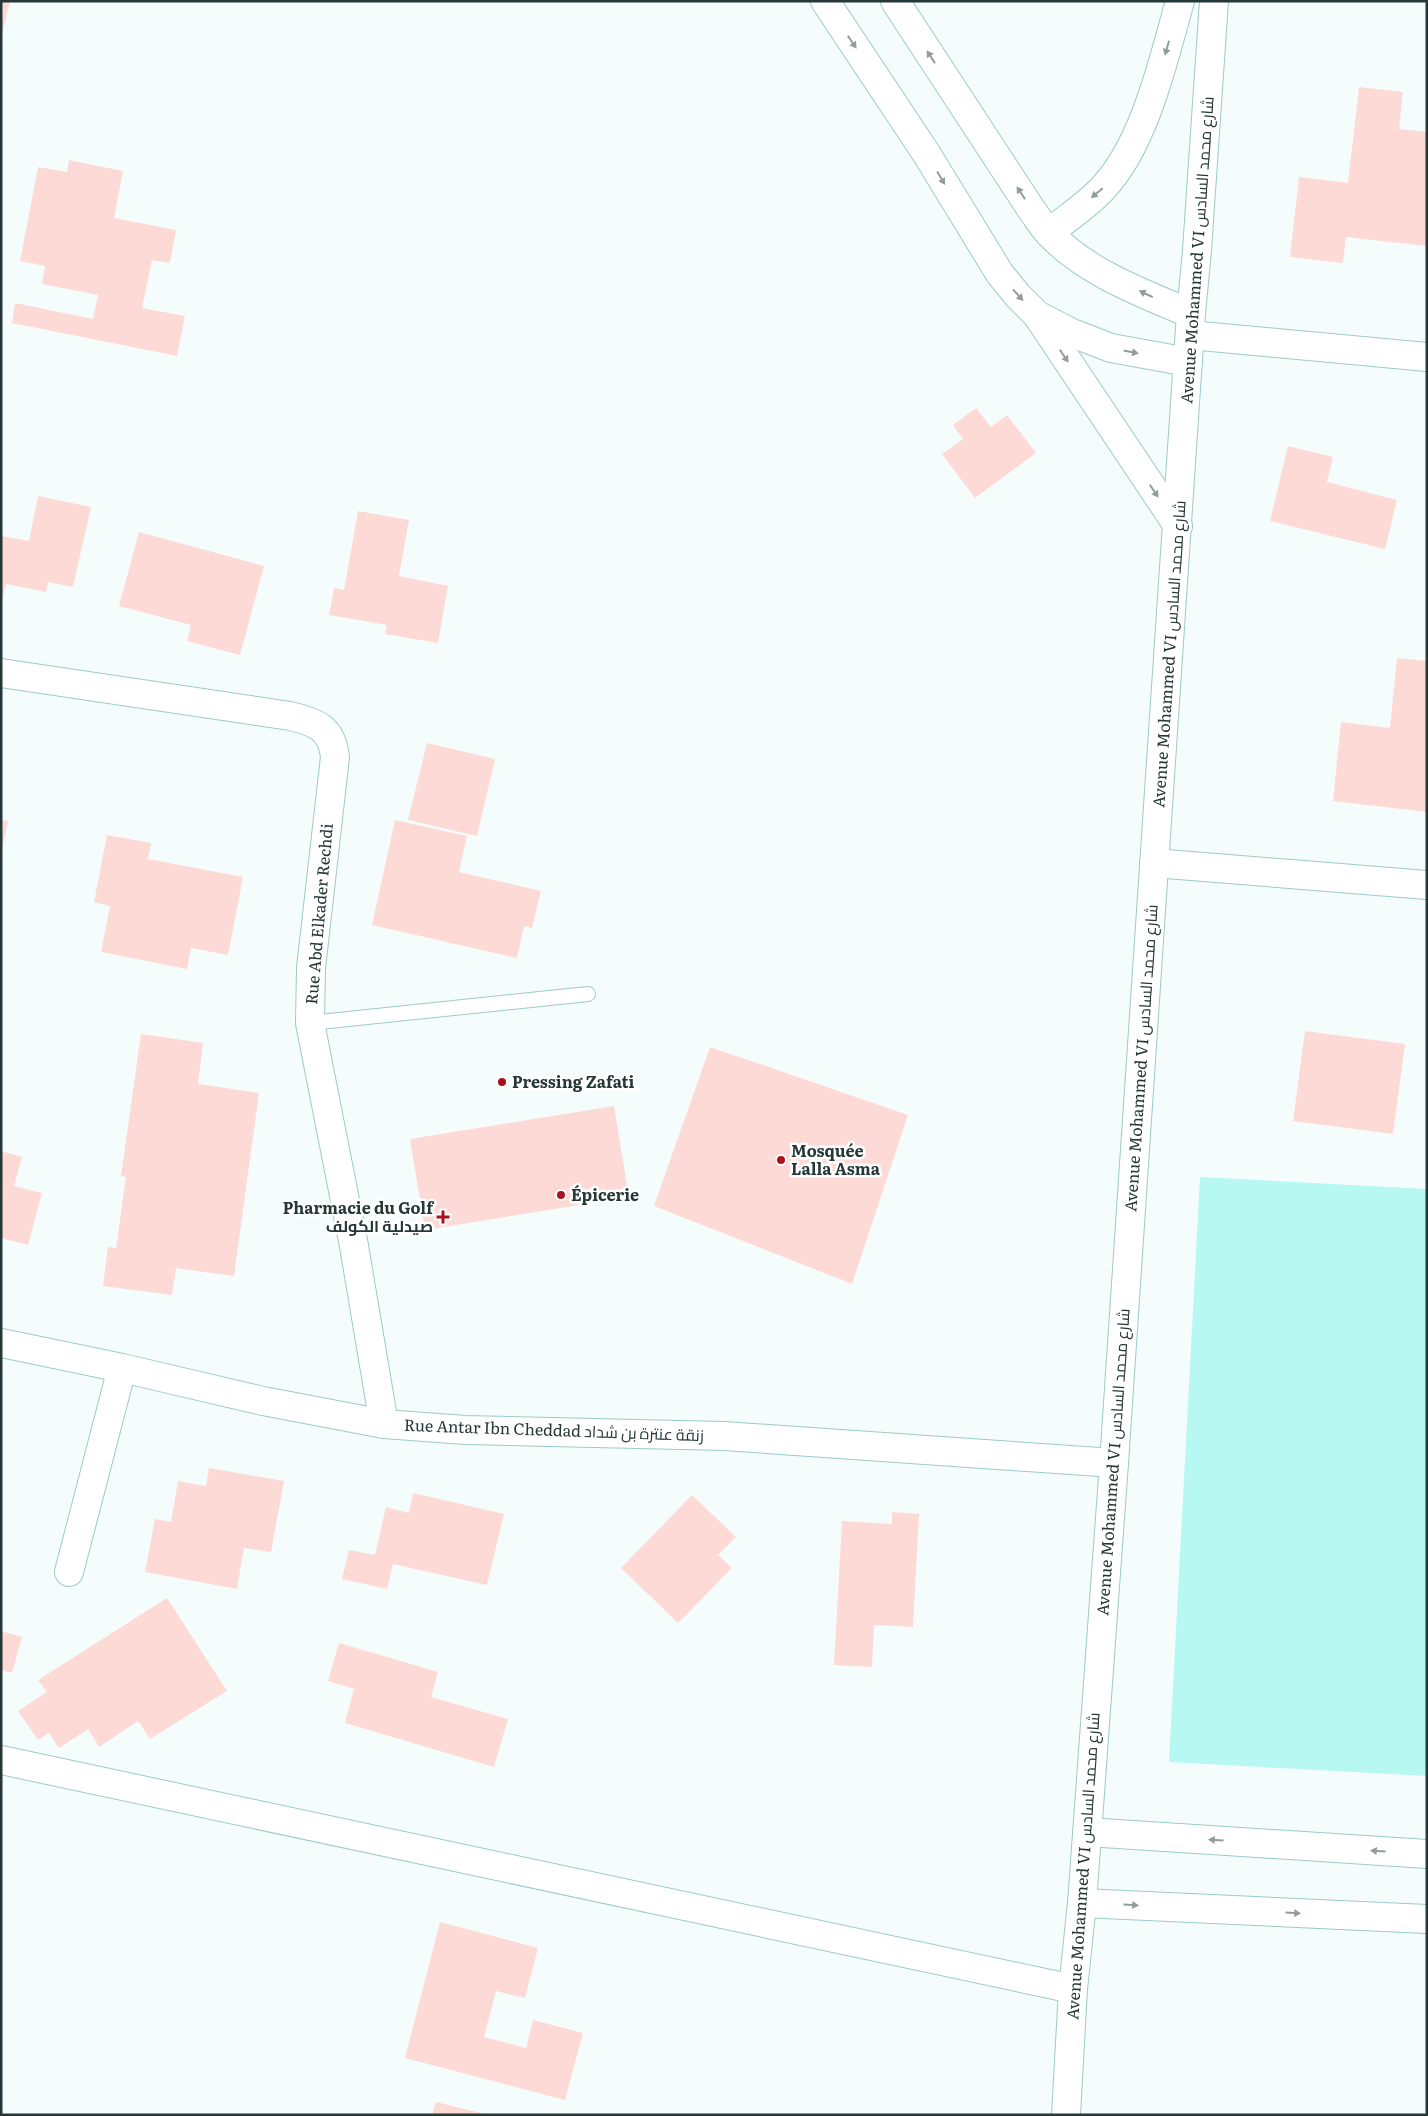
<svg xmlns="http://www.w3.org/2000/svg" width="1428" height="2116" font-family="Literata,Cairo,serif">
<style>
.green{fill:#b8f8f3}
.building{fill:#fedad6}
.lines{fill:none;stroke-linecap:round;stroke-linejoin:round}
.lane-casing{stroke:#9ccbc7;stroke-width:16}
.street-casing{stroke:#9ccbc7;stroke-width:30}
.secondary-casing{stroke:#9ccbc7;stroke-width:30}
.primary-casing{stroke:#9ccbc7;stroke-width:30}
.lane{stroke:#fff;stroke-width:14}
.street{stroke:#fff;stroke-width:28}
.secondary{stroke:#fff;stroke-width:28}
.primary{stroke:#fff;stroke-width:28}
.oneway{fill:#929c9b}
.poi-dot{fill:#a8121d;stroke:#fff;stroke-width:2}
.labels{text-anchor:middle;stroke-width:5;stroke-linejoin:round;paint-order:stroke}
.street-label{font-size:16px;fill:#253837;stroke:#fff}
.poi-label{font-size:16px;font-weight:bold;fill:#253837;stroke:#fff;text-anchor:start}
</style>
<rect width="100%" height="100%" fill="#f4fdfc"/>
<polygon class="green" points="1200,1177 1427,1189 1427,1776 1169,1762"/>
<g class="building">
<polygon points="1,1 10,1 2,34 1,33"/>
<polygon points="1359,87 1403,92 1399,129 1427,132 1427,246 1346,237 1343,263 1290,257 1299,177 1348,183"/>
<polygon points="69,160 123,171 114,218 176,230 170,263 152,260 142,308 185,316 177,356 12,323 15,303 93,319 98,295 42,284 45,266 20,261 38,167 67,172"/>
<polygon points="976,408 991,427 1007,415 1036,453 975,498 942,454 963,439 953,425"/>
<polygon points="1288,446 1333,457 1327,482 1397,500 1385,549 1270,521"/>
<polygon points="38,496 91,507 73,587 48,582 46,592 6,584 1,603 1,536 29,541"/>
<polygon points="358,511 409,520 399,576 448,586 438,643 385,634 387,625 329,615 334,588 344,590"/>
<polygon points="139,532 264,566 240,655 187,641 191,625 119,606"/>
<polygon points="1397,658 1427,661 1427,812 1333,801 1341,722 1390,728"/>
<polygon points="427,743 495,759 477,836 408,820"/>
<polygon points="1,820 8,821 2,849 1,849"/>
<polygon points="395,820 467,836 459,872 541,891 532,928 524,926 517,958 372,925"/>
<polygon points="107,835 151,843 148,859 243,877 228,955 191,948 187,969 101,952 110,906 94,902"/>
<polygon points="1305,1031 1405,1044 1393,1134 1293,1121"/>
<polygon points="141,1034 203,1043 198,1084 259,1093 234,1276 176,1268 172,1295 103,1286 108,1247 116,1248 126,1177 121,1176"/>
<polygon points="710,1047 908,1115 852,1284 654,1206"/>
<polygon points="614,1106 629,1197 425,1230 410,1139"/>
<polygon points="1,1151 22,1157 14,1186 42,1193 28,1245 1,1238"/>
<polygon points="209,1468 284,1481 271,1552 244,1548 237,1589 145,1572 155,1519 171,1522 178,1481 206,1486"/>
<polygon points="413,1493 504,1514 487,1585 393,1564 387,1589 342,1579 349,1550 375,1555 386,1507 409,1513"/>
<polygon points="692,1495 736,1537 718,1555 732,1568 678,1623 621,1568"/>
<polygon points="892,1512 919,1514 913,1627 874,1625 872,1667 834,1665 842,1521 892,1524"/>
<polygon points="167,1598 227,1691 150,1739 138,1721 99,1747 88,1729 59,1748 49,1733 38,1740 18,1711 47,1692 38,1680"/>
<polygon points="1,1631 22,1637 12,1673 1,1670"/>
<polygon points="339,1643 438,1672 431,1697 508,1719 494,1767 345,1723 354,1689 328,1681"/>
<polygon points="440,1922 538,1948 525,1998 496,1991 484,2037 526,2048 533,2020 583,2033 565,2100 405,2058"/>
<polygon points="436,2102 485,2114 485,2115 432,2115"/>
</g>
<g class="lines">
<g class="lane-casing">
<polyline id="lane" points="310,1023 588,994"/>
</g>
<g class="street-casing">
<g id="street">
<polyline points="1190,335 1427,357"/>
<path d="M1 673 290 716C316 722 332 728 335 757L311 968 310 1023 354 1246 384 1424"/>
<polyline points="1154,863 1427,885"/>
<polyline points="1,1343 122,1368 263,1401 384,1424 465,1430 724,1436 1114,1463"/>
<polyline points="69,1572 122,1368"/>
<polyline points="1,1760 1073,1989"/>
<polyline points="1087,1832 1427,1854"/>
<polyline points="1082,1903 1427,1919"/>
</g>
</g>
<g class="secondary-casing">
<g id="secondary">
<polyline points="825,1 926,153 1000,274 1018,296 1037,315 1072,333 1111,348 1188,362"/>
<path d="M895 1 1031 209C1037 217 1042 226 1049 233 1086 273 1143 293 1191 314"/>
</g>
</g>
<g class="primary-casing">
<g id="primary">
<path d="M1049 233C1067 218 1089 204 1104 187 1145 143 1164 58 1180 1"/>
<polyline points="1037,315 1178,526"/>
<polyline points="1066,2115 1073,1989 1082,1903 1114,1463 1191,314 1197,250 1214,1"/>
</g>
</g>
<use href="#lane" class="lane"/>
<use href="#street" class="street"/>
<use href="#secondary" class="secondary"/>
<use href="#primary" class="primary"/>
</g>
<defs><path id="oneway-solid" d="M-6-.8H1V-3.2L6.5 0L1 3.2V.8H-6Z" transform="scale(1.25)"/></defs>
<g class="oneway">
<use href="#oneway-solid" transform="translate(852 42) rotate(56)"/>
<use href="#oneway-solid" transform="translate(1167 48) rotate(106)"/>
<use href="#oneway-solid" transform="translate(931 57) rotate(-123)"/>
<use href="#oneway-solid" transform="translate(941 178) rotate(59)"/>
<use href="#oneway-solid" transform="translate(1021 193) rotate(-123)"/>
<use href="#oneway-solid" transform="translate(1097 193) rotate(140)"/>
<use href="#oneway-solid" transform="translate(1146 294) rotate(-155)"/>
<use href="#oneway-solid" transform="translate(1018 295) rotate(48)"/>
<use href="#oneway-solid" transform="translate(1131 352) rotate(11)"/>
<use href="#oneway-solid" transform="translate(1064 356) rotate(56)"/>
<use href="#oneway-solid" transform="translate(1154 491) rotate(56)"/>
<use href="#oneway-solid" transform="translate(1216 1840) rotate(-176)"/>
<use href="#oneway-solid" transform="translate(1378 1851) rotate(-176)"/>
<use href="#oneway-solid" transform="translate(1131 1905) rotate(3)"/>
<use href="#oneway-solid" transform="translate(1293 1913) rotate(3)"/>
</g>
<g class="poi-dot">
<circle cx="502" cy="1082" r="5"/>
<circle cx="781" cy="1160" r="5"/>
<circle cx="561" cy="1195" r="5"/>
<path d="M440.5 1209.5h5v5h5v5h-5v5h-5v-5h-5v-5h5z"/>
</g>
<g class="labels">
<g class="street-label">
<text transform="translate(1197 250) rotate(-86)" y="6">Avenue Mohammed VI شارع محمد السادس</text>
<text transform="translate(1169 654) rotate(-86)" y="6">Avenue Mohammed VI شارع محمد السادس</text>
<text transform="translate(319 914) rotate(-85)" y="6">Rue Abd Elkader Rechdi</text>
<text transform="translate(1141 1058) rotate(-86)" y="6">Avenue Mohammed VI شارع محمد السادس</text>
<text transform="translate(554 1430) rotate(2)" y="6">Rue Antar Ibn Cheddad زنقة عنترة بن شداد</text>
<text transform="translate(1113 1462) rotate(-86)" y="6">Avenue Mohammed VI شارع محمد السادس</text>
<text transform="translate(1083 1866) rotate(-86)" y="6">Avenue Mohammed VI شارع محمد السادس</text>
</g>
<g class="poi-label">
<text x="512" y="1088">Pressing Zafati</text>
<text x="791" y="1157">Mosquée<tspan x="791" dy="18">Lalla Asma</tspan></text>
<text x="571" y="1201">Épicerie</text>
<text x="433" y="1214" text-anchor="end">Pharmacie du Golf<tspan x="433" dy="18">صيدلية الكولف</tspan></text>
</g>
</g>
<rect width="1428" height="2116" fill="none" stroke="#253837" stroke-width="5"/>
</svg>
